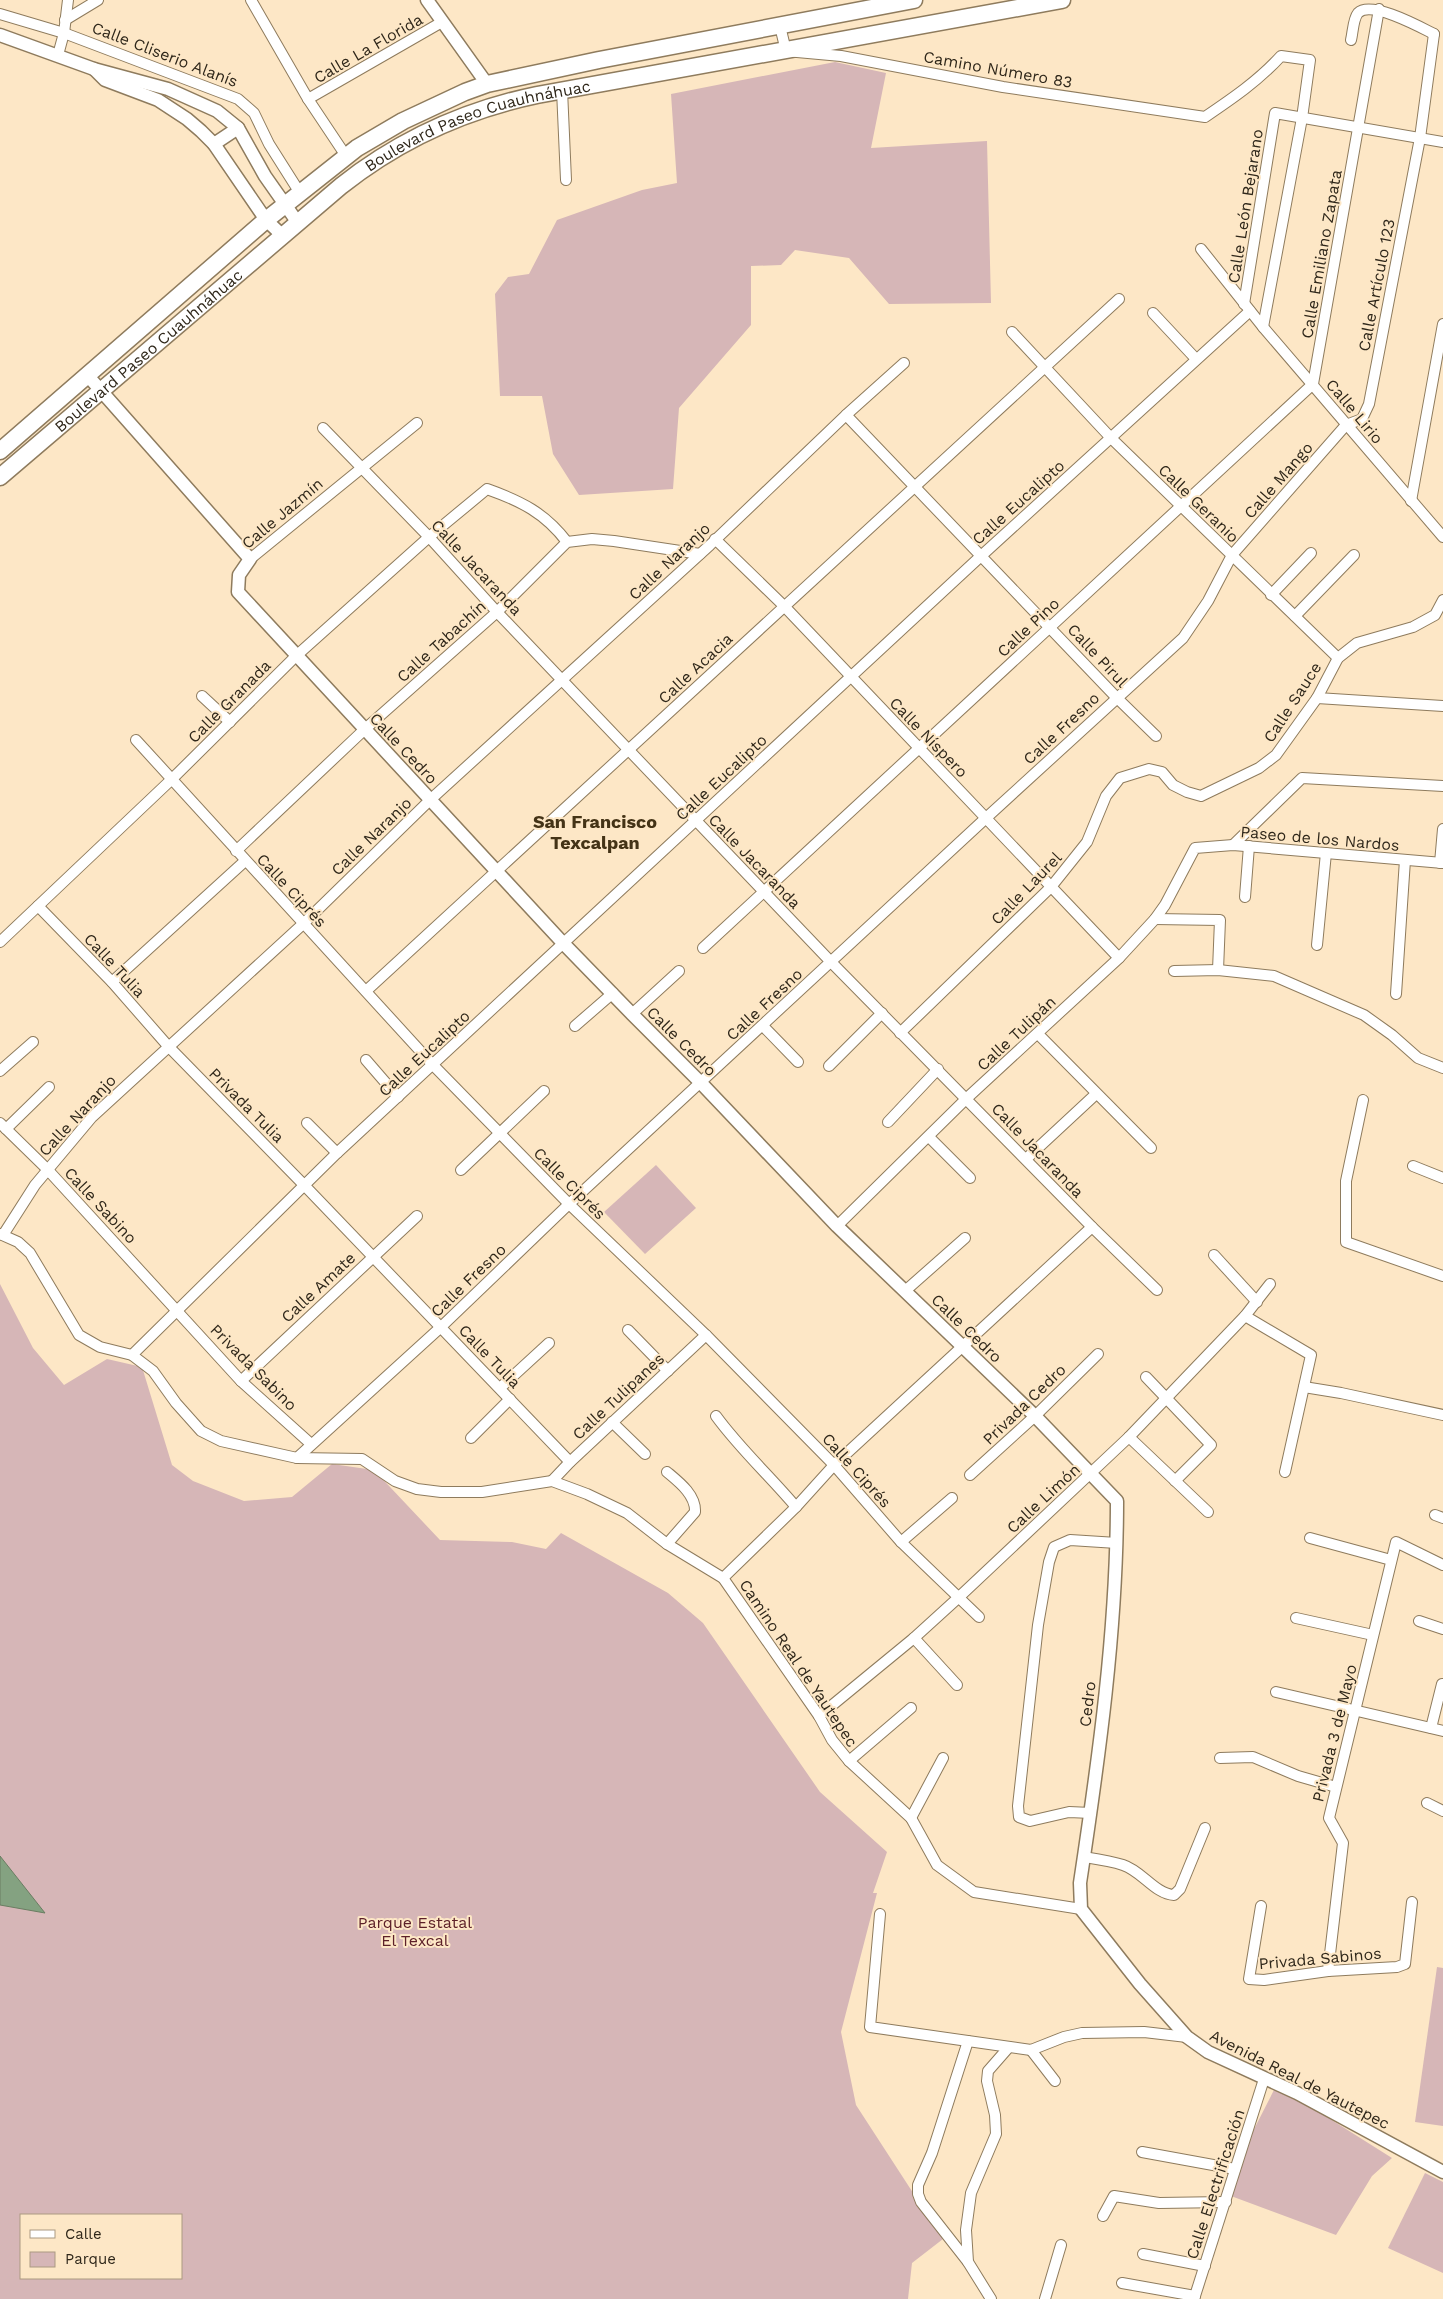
<svg xmlns="http://www.w3.org/2000/svg" width="1443" height="2299" font-family="'Work Sans',sans-serif">
<style>
.green{fill:#d6b6b7;fill-rule:evenodd}
.water{fill:#84a281;stroke:#6a7d62}
.lines{fill:none;stroke-linecap:round;stroke-linejoin:round}
.minor-casing{stroke:#8e7b5d;stroke-width:12}
.tertiary-casing{stroke:#8e7b5d;stroke-width:15}
.primary-casing{stroke:#8e7b5d;stroke-width:19}
.minor{stroke:#fff;stroke-width:10}
.tertiary{stroke:#fff;stroke-width:12}
.primary{stroke:#fff;stroke-width:16}
.labels{text-anchor:middle;stroke-width:4;stroke-linejoin:round;paint-order:stroke}
.street-label{font-size:16px;fill:#2f271a;stroke:#fde7c6}
.park-label{font-size:16px;fill:#5d2029;stroke:#fde7c6}
.neighbourhood-label{font-size:18px;font-weight:bold;fill:#443316;stroke:#fde7c6}
</style>
<rect width="100%" height="100%" fill="#fde7c6"/>
<g class="green">
<polygon points="835,62 886,73 871,148 987,141 991,303 889,304 849,258 795,250 781,265 751,266 751,325 679,408 673,489 579,495 553,454 542,396 500,396 495,294 508,277 529,274 557,220 642,190 677,183 671,94"/>
<polygon points="656,1165 696,1208 645,1254 604,1212"/>
<path d="M0 1284 33 1348 64 1385 107 1359 142 1367 172 1465 193 1481 244 1501 292 1497 332 1464 374 1470 440 1540 512 1542 546 1549 561 1533 668 1593 703 1623 820 1792 887 1852 873 1893H877L841 2032 856 2105 943 2239 912 2263 908 2299H0ZM21 2215H181V2278H21Z"/>
<polygon points="1437,1967 1443,1968 1443,2126 1415,2122"/>
<polygon points="1275,2088 1319,2112 1392,2158 1372,2176 1336,2235 1231,2196 1249,2139"/>
<polygon points="1425,2173 1443,2182 1443,2273 1388,2248"/>
</g>
<polygon class="water" points="0,1856 45,1913 0,1905"/>
<g class="lines">
<g class="minor-casing">
<g id="minor">
<polyline points="251,0 308,99 346,156"/>
<polyline points="0,14 64,33 238,99 254,113 269,144 300,193"/>
<polyline points="65,20 98,0"/>
<path d="M780 26 786 51 841 56 1003 87 1205 117C1233 98 1258 81 1281 56L1310 60 1302 118 1263 327"/>
<path d="M1351 40C1353 32 1353 19 1358 13 1371 0 1420 27 1434 34"/>
<polyline points="58,55 64,33 68,0"/>
<polyline points="562,90 566,180"/>
<polyline points="308,99 442,22"/>
<polyline points="1201,249 1263,327 1443,537"/>
<polyline points="1244,304 1275,113 1443,142"/>
<polyline points="1153,313 1196,359"/>
<polyline points="1012,332 1111,438 1338,658"/>
<polyline points="846,415 1116,697 1156,736"/>
<polyline points="323,428 429,537 497,612 831,962 1092,1227 1157,1290"/>
<polyline points="1411,501 1443,324"/>
<polyline points="715,539 784,606 1119,958"/>
<polyline points="250,559 417,423"/>
<polyline points="1271,595 1311,553"/>
<polyline points="1295,616 1354,555"/>
<polyline points="202,696 230,722"/>
<polyline points="1317,698 1443,706"/>
<polyline points="136,740 433,1065 569,1204 706,1335 834,1465 901,1542 979,1617"/>
<polyline points="1233,845 1302,778 1443,786"/>
<polyline points="236,851 365,729 497,612 567,542 592,539 614,541 700,554"/>
<polyline points="1440,863 1443,829"/>
<polyline points="1245,897 1249,846"/>
<polyline points="38,906 112,982 168,1046 304,1185 570,1462"/>
<polyline points="1155,919 1220,920 1218,970"/>
<path d="M0 942 172 779 296 656 429 537 487 489C521 501 545 513 567 542"/>
<polyline points="1317,945 1326,853"/>
<polyline points="703,948 1313,384 1379,9"/>
<polyline points="1174,971 1218,970 1274,976 1364,1015 1392,1035 1418,1058 1443,1068"/>
<polyline points="112,982 245,861"/>
<polyline points="366,991 1119,299"/>
<polyline points="1396,994 1405,860"/>
<polyline points="632,1014 679,971"/>
<polyline points="575,1026 613,993"/>
<polyline points="763,1026 798,1062"/>
<polyline points="900,1033 1051,887 1087,842 1106,796 1120,778 1149,769 1162,772 1173,785 1187,792 1201,796 1259,768 1276,755 1317,698 1338,658 1357,643 1413,627 1435,615 1443,600"/>
<polyline points="1038,1034 1151,1148"/>
<polyline points="366,1060 398,1097"/>
<polyline points="829,1066 882,1013"/>
<polyline points="0,1071 33,1042"/>
<polyline points="1363,1100 1346,1181 1346,1242 1443,1276"/>
<polyline points="888,1122 938,1069"/>
<polyline points="0,1123 47,1169 241,1381 311,1444"/>
<polyline points="307,1123 337,1153"/>
<polyline points="6,1129 49,1087"/>
<polyline points="929,1137 970,1178"/>
<polyline points="1026,1159 1096,1094"/>
<polyline points="1413,1166 1443,1178"/>
<polyline points="461,1170 544,1091"/>
<polyline points="837,1226 967,1098 1119,958 1155,919 1165,905 1195,848 1233,845 1443,863"/>
<polyline points="0,1234 18,1242 30,1253 79,1335 100,1347 132,1355 153,1371 176,1403 201,1431 221,1441 297,1458 362,1459 395,1481 417,1489 441,1492 482,1492 552,1481 587,1494 627,1513 667,1544 723,1578 819,1716 832,1740 849,1761 911,1818 937,1865 974,1892 1081,1909"/>
<polyline points="3,1235 35,1185 92,1117 303,924 430,800 710,545 846,415 904,363"/>
<polyline points="1214,1255 1257,1302"/>
<polyline points="905,1291 965,1238"/>
<polyline points="1245,1316 1311,1355 1285,1472"/>
<polyline points="628,1330 668,1371"/>
<polyline points="132,1355 337,1153 981,556 1250,311"/>
<polyline points="1146,1377 1211,1445 1175,1481"/>
<polyline points="241,1381 417,1216"/>
<polyline points="1304,1387 1341,1393 1443,1415"/>
<polyline points="500,1388 549,1343"/>
<path d="M716 1416C740 1449 770 1476 796 1507"/>
<polyline points="612,1422 645,1454"/>
<polyline points="1129,1437 1208,1512"/>
<polyline points="471,1438 510,1399"/>
<polyline points="297,1458 441,1327 569,1204 986,818 1183,638 1208,601 1232,555 1346,425 1362,419 1369,404 1420,138 1434,34"/>
<polyline points="970,1475 1035,1416 1098,1354"/>
<polyline points="552,1481 570,1462 706,1335"/>
<polyline points="1435,1515 1443,1518"/>
<polyline points="1310,1538 1391,1560"/>
<polyline points="901,1542 952,1498"/>
<path d="M667 1544 695 1512C696 1495 679 1482 667 1472"/>
<polyline points="723,1578 796,1507 834,1465 1092,1227"/>
<polyline points="1296,1618 1373,1635"/>
<polyline points="1419,1621 1443,1629"/>
<polyline points="914,1638 957,1685"/>
<polyline points="1276,1692 1443,1731"/>
<polyline points="819,1716 914,1638 958,1598 1129,1437 1245,1316 1270,1284"/>
<polyline points="1431,1728 1442,1684"/>
<polyline points="1220,1758 1253,1757 1298,1776 1336,1787"/>
<polyline points="849,1761 911,1708"/>
<polyline points="1427,1803 1443,1811"/>
<polyline points="1091,1813 1069,1812 1030,1821 1019,1817 1018,1806 1038,1625 1049,1562 1054,1547 1070,1540 1117,1543"/>
<polyline points="911,1818 943,1758"/>
<path d="M1084 1857C1097 1859 1111 1861 1123 1865 1142 1871 1155 1894 1174 1895L1180 1889 1205 1828"/>
<polyline points="1261,1906 1249,1979 1264,1980 1328,1971 1397,1967 1405,1964 1412,1902"/>
<polyline points="880,1914 870,2027 1031,2050 1064,2037 1082,2033 1144,2032 1187,2037"/>
<polyline points="1328,1971 1343,1843 1329,1818 1396,1542 1443,1565"/>
<polyline points="1031,2050 1055,2081"/>
<polyline points="1142,2152 1235,2169"/>
<polyline points="1103,2216 1114,2196 1159,2203 1226,2202"/>
<polyline points="1143,2254 1205,2266"/>
<polyline points="968,2262 921,2202 918,2194 918,2185 932,2153 968,2041"/>
<polyline points="1122,2283 1195,2296"/>
<polyline points="991,2299 968,2262 966,2230 971,2193 996,2134 995,2115 987,2081 988,2071 1009,2047"/>
<polyline points="1045,2299 1061,2245"/>
<polyline points="1194,2299 1264,2079"/>
</g>
</g>
<g class="tertiary-casing">
<g id="tertiary">
<polyline points="427,0 487,84"/>
<polyline points="0,35 94,69 168,89 217,111 238,128 265,176 298,223"/>
<polyline points="94,69 105,80 158,100 187,119 201,131 214,144 266,220 283,236"/>
<polyline points="214,144 238,128"/>
<path d="M88 376 250 559 239 575 238 592 563 943 632 1014 701 1083 837 1226 1035 1416 1117 1501C1117 1629 1099 1757 1080 1883L1081 1909 1140 1984 1187 2037 1208 2052 1297 2093 1443 2172"/>
</g>
</g>
<g class="primary-casing">
<g id="primary">
<polyline points="0,451 266,220 357,148 403,121 465,92 487,84 599,60 914,0"/>
<path id="s1" d="M0 477 341 186C399 140 465 110 537 95L1062 0"/>
</g>
</g>
<use href="#minor" class="minor"/>
<use href="#tertiary" class="tertiary"/>
<use href="#primary" class="primary"/>
</g>
<g class="labels">
<g class="street-label">
<text transform="translate(368 48) rotate(-30)" y="6">Calle La Florida</text>
<text transform="translate(165 54) rotate(21)" y="6">Calle Cliserio Alanís</text>
<text transform="translate(998 69) rotate(10)" y="6">Camino Número 83</text>
<text dy="6" stroke="none"><textPath href="#s1" startOffset="600">Boulevard Paseo Cuauhnáhuac</textPath></text>
<text transform="translate(1245 206) rotate(-81)" y="6">Calle León Bejarano</text>
<text transform="translate(1321 254) rotate(-80)" y="6">Calle Emiliano Zapata</text>
<text transform="translate(1376 285) rotate(-79)" y="6">Calle Artículo 123</text>
<text dy="6" stroke="none"><textPath href="#s1" startOffset="195">Boulevard Paseo Cuauhnáhuac</textPath></text>
<text transform="translate(1355 411) rotate(50)" y="6">Calle Lirio</text>
<text transform="translate(1278 480) rotate(-49)" y="6">Calle Mango</text>
<text transform="translate(1018 502) rotate(-42)" y="6">Calle Eucalipto</text>
<text transform="translate(1199 503) rotate(44)" y="6">Calle Geranio</text>
<text transform="translate(282 513) rotate(-40)" y="6">Calle Jazmín</text>
<text transform="translate(669 561) rotate(-43)" y="6">Calle Naranjo</text>
<text transform="translate(477 567) rotate(47)" y="6">Calle Jacaranda</text>
<text transform="translate(1028 627) rotate(-43)" y="6">Calle Pino</text>
<text transform="translate(441 641) rotate(-42)" y="6">Calle Tabachín</text>
<text transform="translate(1098 655) rotate(47)" y="6">Calle Pirul</text>
<text transform="translate(695 668) rotate(-43)" y="6">Calle Acacia</text>
<text transform="translate(229 701) rotate(-45)" y="6">Calle Granada</text>
<text transform="translate(1292 702) rotate(-57)" y="6">Calle Sauce</text>
<text transform="translate(1061 728) rotate(-43)" y="6">Calle Fresno</text>
<text transform="translate(929 737) rotate(46)" y="6">Calle Níspero</text>
<text transform="translate(404 748) rotate(47)" y="6">Calle Cedro</text>
<text transform="translate(721 777) rotate(-43)" y="6">Calle Eucalipto</text>
<text transform="translate(371 836) rotate(-44)" y="6">Calle Naranjo</text>
<text transform="translate(1320 838) rotate(5)" y="6">Paseo de los Nardos</text>
<text transform="translate(755 861) rotate(46)" y="6">Calle Jacaranda</text>
<text transform="translate(1026 888) rotate(-46)" y="6">Calle Laurel</text>
<text transform="translate(292 890) rotate(47)" y="6">Calle Ciprés</text>
<text transform="translate(115 965) rotate(47)" y="6">Calle Tulia</text>
<text transform="translate(764 1004) rotate(-43)" y="6">Calle Fresno</text>
<text transform="translate(1016 1033) rotate(-43)" y="6">Calle Tulipán</text>
<text transform="translate(682 1041) rotate(45)" y="6">Calle Cedro</text>
<text transform="translate(424 1053) rotate(-43)" y="6">Calle Eucalipto</text>
<text transform="translate(247 1105) rotate(45)" y="6">Privada Tulia</text>
<text transform="translate(77 1115) rotate(-47)" y="6">Calle Naranjo</text>
<text transform="translate(1038 1150) rotate(46)" y="6">Calle Jacaranda</text>
<text transform="translate(570 1183) rotate(45)" y="6">Calle Ciprés</text>
<text transform="translate(101 1205) rotate(47)" y="6">Calle Sabino</text>
<text transform="translate(468 1280) rotate(-44)" y="6">Calle Fresno</text>
<text transform="translate(318 1287) rotate(-43)" y="6">Calle Amate</text>
<text transform="translate(967 1328) rotate(44)" y="6">Calle Cedro</text>
<text transform="translate(490 1356) rotate(46)" y="6">Calle Tulia</text>
<text transform="translate(254 1367) rotate(45)" y="6">Privada Sabino</text>
<text transform="translate(618 1396) rotate(-43)" y="6">Calle Tulipanes</text>
<text transform="translate(1024 1404) rotate(-44)" y="6">Privada Cedro</text>
<text transform="translate(857 1470) rotate(48)" y="6">Calle Ciprés</text>
<text transform="translate(1043 1498) rotate(-43)" y="6">Calle Limón</text>
<text transform="translate(799 1663) rotate(56)" y="6">Camino Real de Yautepec</text>
<text transform="translate(1087 1704) rotate(-83)" y="6">Cedro</text>
<text transform="translate(1334 1733) rotate(-76)" y="6">Privada 3 de Mayo</text>
<text transform="translate(1320 1958) rotate(-5)" y="6">Privada Sabinos</text>
<text transform="translate(1300 2079) rotate(27)" y="6">Avenida Real de Yautepec</text>
<text transform="translate(1215 2184) rotate(-72)" y="6">Calle Electrificación</text>
</g>
<g class="park-label">
<text x="415" y="1928">Parque Estatal<tspan x="415" dy="18">El Texcal</tspan></text>
</g>
<g class="neighbourhood-label">
<text x="595" y="828">San Francisco<tspan x="595" dy="21">Texcalpan</tspan></text>
</g>
</g>
<rect x="20" y="2214" width="162" height="65" fill="#fde7c6" stroke="#ab9a81"/>
<rect x="30" y="2230" width="25" height="8" fill="#ffffff" stroke="#ab9a81"/>
<text x="65" y="2239" font-size="15" fill="#2f271a">Calle</text>
<rect x="30" y="2252" width="25" height="15" fill="#d6b6b7" stroke="#ab9a81"/>
<text x="65" y="2264" font-size="15" fill="#2f271a">Parque</text>
</svg>
